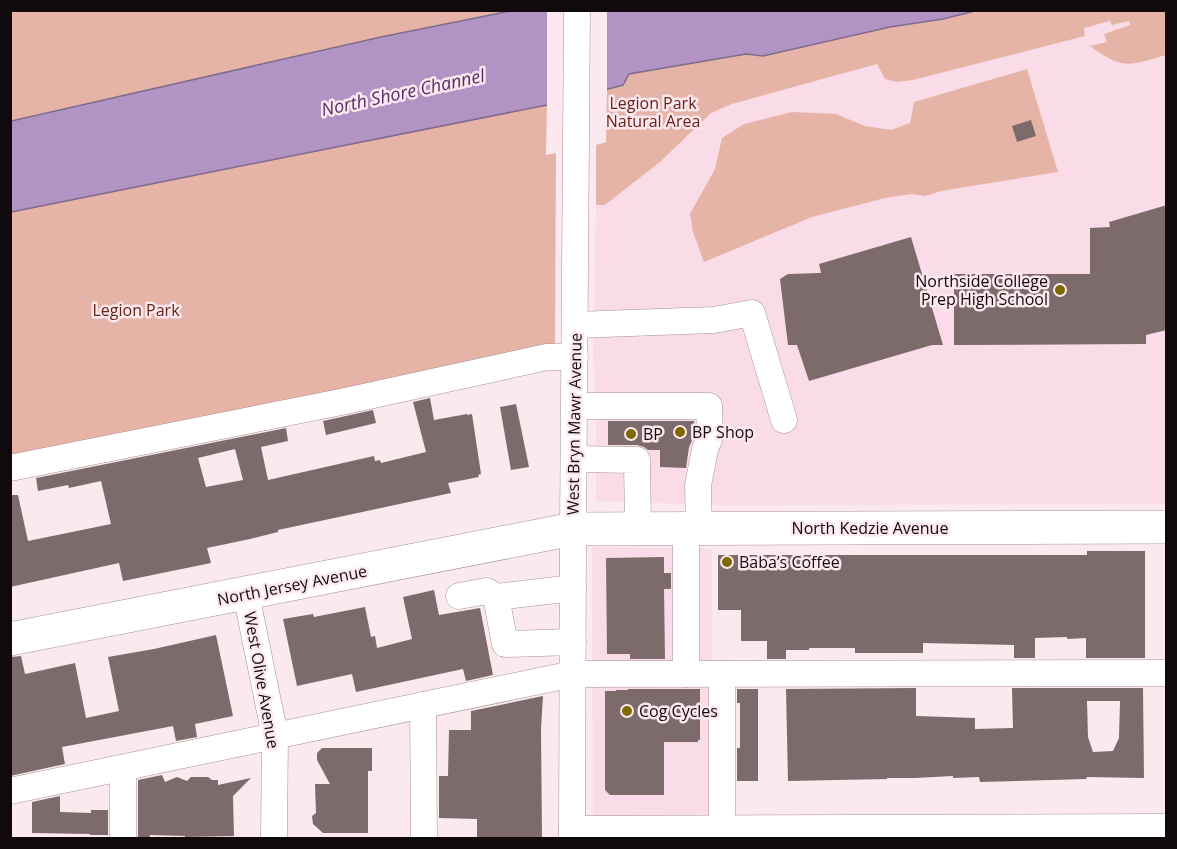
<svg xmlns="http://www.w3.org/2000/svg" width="1177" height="849" font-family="'Open Sans',sans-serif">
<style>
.built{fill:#f9dce7}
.green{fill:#e6b4a7}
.water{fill:#b194c3;stroke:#816b8c;stroke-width:1.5}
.pier{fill:#fce8ef}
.building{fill:#7d6a6b;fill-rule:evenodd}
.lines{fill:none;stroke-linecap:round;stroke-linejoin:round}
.minor-casing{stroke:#a59299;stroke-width:27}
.major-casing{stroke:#a59299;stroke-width:34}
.minor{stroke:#fff;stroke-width:26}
.major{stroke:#fff;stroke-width:33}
.poi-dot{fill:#7e6900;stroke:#fce8ef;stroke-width:2}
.labels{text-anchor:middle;stroke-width:5;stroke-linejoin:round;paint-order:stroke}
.park-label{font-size:16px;fill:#692313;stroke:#fce8ef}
.poi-label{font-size:16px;fill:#110a0d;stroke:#fce8ef;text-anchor:start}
.street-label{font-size:16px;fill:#110a0d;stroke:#fce8ef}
.water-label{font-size:18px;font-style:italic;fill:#55306a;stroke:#fce8ef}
</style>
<rect width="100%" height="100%" fill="#fce8ef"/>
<g class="built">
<polygon points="1166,17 1166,504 714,505 596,501 596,397 593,353 596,205 605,205 660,162 711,113 732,104 877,64 913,80 1085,36 1083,28 1111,21 1112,25 1129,21 1130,25"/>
<polygon points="592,547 712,549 712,669 725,838 593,838"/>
</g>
<g class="green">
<polygon points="11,11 515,11 381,37 11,121"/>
<path d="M975 11H1166V55C1129 66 1123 70 1090 46L1107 42 1104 34 1130 25 1129 21 1112 25 1110 21 1084 28 1085 36 913 80 897 82 885 79 877 64 732 104 711 113 660 162 605 205H596V145L606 142 607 90 623 85 629 74 746 54 763 56 890 27 942 19Z"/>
<polygon points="1027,69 1058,172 941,191 925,196 911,194 885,198 812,217 704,262 693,232 690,214 715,169 722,138 744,124 792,112 836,114 865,126 891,130 910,123 914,102"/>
<polygon points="547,105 546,155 556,153 555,348 11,459 10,211"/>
</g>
<polygon class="water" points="515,10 584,11 548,19 607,10 975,11 943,19 890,27 763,56 746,54 629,74 623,85 547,105 11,212 11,121 381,37"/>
<polygon class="pier" points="587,10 587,12 607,11 607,93 547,108 547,11"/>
<g class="building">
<polygon points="1031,120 1036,136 1017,142 1012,126"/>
<polygon points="1167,205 1167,330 1146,335 1146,344 954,345 954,274 1090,274 1090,228 1110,227 1109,222"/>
<polygon points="911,237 943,345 932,345 809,381 797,345 788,345 780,279 788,274 821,273 819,264"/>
<path d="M430 398 434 420 467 414V415L472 414 481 474 478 475 479 477 448 483 451 493 278 530V532L250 539 207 548 211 563 123 581 119 563 10 587V495H18L28 541 111 524 101 481 69 488 68 485 38 491 36 478 286 428 288 441 261 447 268 480 374 456 375 461 380 460 381 463 426 452 413 402ZM235 449 243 480 206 487 198 458Z"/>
<polygon points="516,404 529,467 511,470 500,407"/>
<polygon points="373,410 376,423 326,435 323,421"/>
<polygon points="608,421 694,421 695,434 689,447 686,468 660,467 660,450 648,450 644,447 637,445 608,445"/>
<polygon points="1087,551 1145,551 1145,658 1086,658 1086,638 1067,639 1067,637 1035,638 1035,658 1014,658 1014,645 923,643 923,653 855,653 855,648 809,648 809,650 786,650 786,659 767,659 767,641 741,641 741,610 718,610 718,555 1087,555"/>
<polygon points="664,557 664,573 671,573 671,589 664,589 665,659 630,659 630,654 607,654 606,558"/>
<polygon points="434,590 439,615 480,608 493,675 466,681 463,669 356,692 352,674 297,686 283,619 313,614 314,617 365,607 371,637 375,636 377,648 412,639 403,597"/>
<polygon points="216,635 233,716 195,724 197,737 176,741 173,726 62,747 65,764 10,776 10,657 21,656 25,674 75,663 86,718 119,711 108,657 154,649"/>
<path d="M916 688V716L975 718V729L1013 728 1012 688H1143L1144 778 1087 777 1086 779 980 782 979 777 953 778V776L915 778H887V779L788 781 786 689ZM1087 701H1120L1119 738 1113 751 1093 752 1088 737Z"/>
<polygon points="628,689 700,689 700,740 698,740 698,742 664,742 664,795 610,795 605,790 605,691 616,691 616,690 628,690"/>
<polygon points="737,689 758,689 758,781 737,781 737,748 740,748 740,703 737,703"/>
<polygon points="543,696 541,729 542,838 477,838 477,819 439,818 439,776 448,776 449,730 471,730 471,711"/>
<polygon points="322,748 372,748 372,771 368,771 368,833 323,833 313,824 312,816 316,813 315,784 330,784 317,760 317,753"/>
<polygon points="162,775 165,782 177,777 187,781 191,777 208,777 212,780 218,780 218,785 251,778 233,796 234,836 185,837 185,836 150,835 150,838 138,838 138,780"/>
<polygon points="60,796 60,812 91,813 91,810 108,810 108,835 90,835 90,834 32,833 32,802"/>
</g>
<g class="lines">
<g class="minor-casing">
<g id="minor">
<polyline points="575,325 714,320 752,313 784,420"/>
<polyline points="575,406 709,406 710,437 705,449 698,485 699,529"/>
<polyline points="574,459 637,460 638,529"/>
<polyline points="10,468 341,402 547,357 575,357"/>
<polyline points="246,594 275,736 274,838"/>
<polyline points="459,596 487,591 496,597 573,588"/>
<polyline points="496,597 505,644 573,642"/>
<polyline points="686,674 686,529"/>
<polyline points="722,674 722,838"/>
<polyline points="423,705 424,838"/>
<polyline points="123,768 123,838"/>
<polyline points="10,791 573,674 1166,673"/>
<polyline points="572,829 1166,827"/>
<polyline points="572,838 573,529 577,10"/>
</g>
</g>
<g class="major-casing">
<polyline id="major" points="10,639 573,529 1166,527"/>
</g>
<use href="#minor" class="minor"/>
<use href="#major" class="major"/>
</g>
<g class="poi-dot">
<circle cx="1060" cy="290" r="6"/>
<circle cx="680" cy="432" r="6"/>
<circle cx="631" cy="434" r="6"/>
<circle cx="727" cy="562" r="6"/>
<circle cx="627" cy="711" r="6"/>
</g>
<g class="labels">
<g class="park-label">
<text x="653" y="109">Legion Park<tspan x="653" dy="18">Natural Area</tspan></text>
<text x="136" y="316">Legion Park</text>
</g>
<g class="poi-label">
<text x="1048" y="287" text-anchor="end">Northside College<tspan x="1048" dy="18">Prep High School</tspan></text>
<text x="692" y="438">BP Shop</text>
<text x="643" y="440">BP</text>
<text x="739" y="568">Baba’s Coffee</text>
<text x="639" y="717">Cog Cycles</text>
</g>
<g class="street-label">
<text transform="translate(574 424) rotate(-89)" y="6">West Bryn Mawr Avenue</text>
<text x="870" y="534">North Kedzie Avenue</text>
<text transform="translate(292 585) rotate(-11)" y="6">North Jersey Avenue</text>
<text transform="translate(262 680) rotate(80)" y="6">West Olive Avenue</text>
</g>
<g class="water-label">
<text transform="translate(403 93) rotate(-12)" y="6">North Shore Channel</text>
</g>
</g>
<rect width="1177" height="849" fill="none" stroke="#110a0d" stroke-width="24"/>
</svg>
